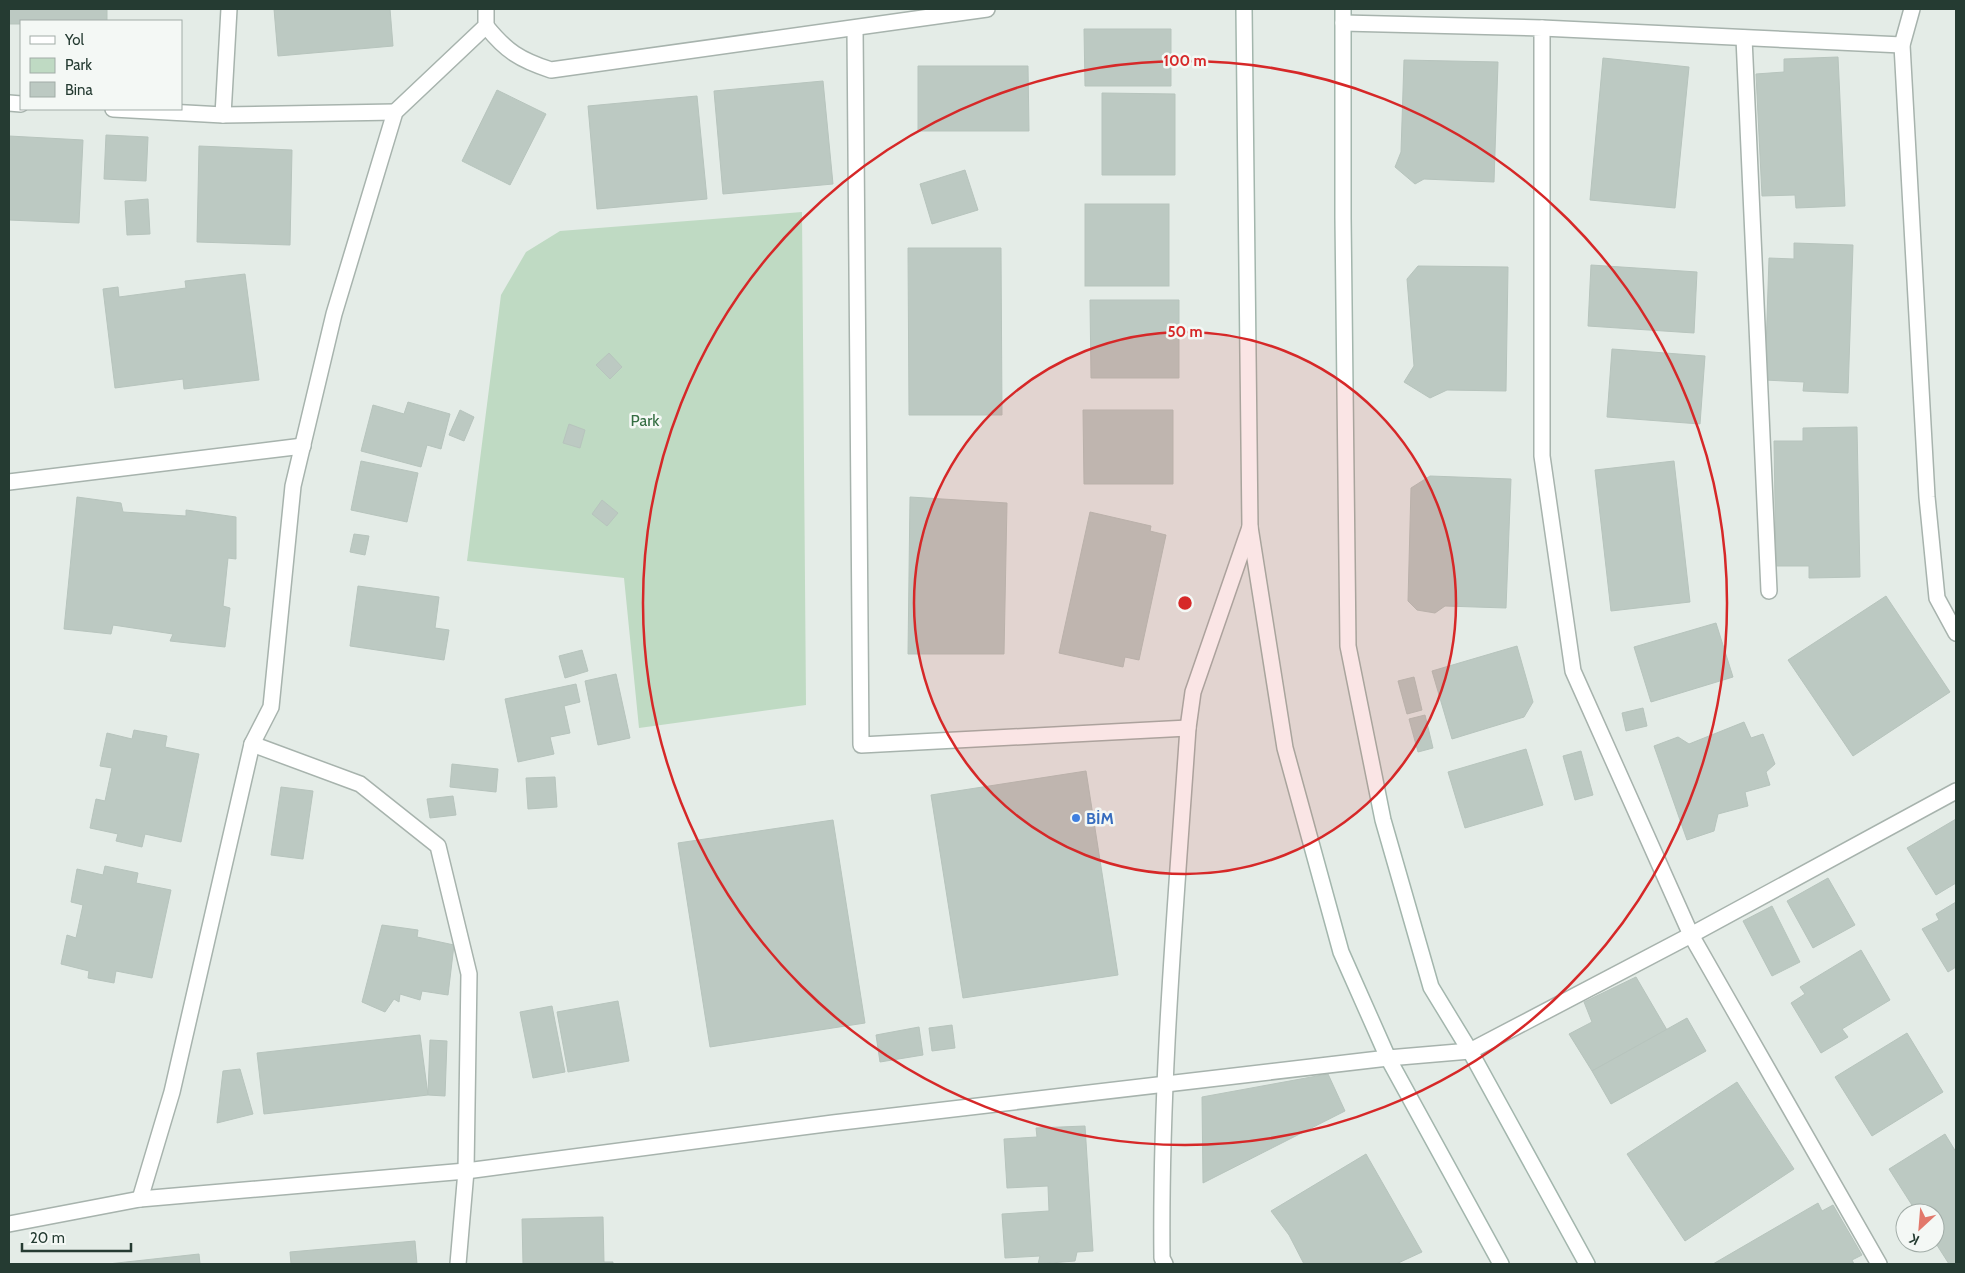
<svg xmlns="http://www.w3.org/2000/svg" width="1965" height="1273" font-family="Cabin,sans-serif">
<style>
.green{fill:#bfdac3}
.building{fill:#bcc9c2;stroke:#b7c4bd}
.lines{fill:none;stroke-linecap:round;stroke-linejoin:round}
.minor-casing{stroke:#a7b3ad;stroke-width:18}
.tertiary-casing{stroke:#a7b3ad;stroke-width:18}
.secondary-casing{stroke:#a3b6ad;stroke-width:18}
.minor{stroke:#fff;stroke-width:15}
.tertiary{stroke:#fff;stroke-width:15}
.secondary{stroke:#fff;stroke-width:15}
.ring{fill:none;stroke:#d62828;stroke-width:2.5}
.shop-dot{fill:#3f7fe0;stroke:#f4f8f5;stroke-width:2}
.labels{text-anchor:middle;stroke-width:5;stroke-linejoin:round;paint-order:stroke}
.park-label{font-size:16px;fill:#346d42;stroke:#f4f8f5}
.shop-label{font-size:16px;font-weight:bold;fill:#366cbe;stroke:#f4f8f5;text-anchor:start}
.centre{fill:#d62828;stroke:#f4f8f5;stroke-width:2.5}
.ring-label{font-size:15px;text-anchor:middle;font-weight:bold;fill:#d62828;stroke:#f4f8f5;stroke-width:5;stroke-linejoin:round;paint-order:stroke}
</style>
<rect width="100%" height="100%" fill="#e4ece7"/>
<polygon class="green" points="802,212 806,705 639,728 624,578 467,561 501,295 526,252 560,231"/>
<g class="building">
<polygon points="9,9 107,9 107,21 21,21 21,24 9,24"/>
<polygon points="274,9 390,9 393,46 278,56"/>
<polygon points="1084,29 1171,29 1171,86 1085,86"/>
<polygon points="1838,57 1845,206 1796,208 1795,195 1762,196 1756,74 1784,72 1784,59"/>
<polygon points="1603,58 1689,67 1675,208 1590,200"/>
<polygon points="1404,60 1498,62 1494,182 1424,179 1415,184 1395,167 1401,152"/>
<polygon points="918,66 1028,66 1029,131 918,131"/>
<polygon points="823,81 833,184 723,194 714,91"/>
<polygon points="497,90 546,114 510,185 462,161"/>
<polygon points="1102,93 1175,94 1175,175 1102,175"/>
<polygon points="697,96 707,199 597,209 588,106"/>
<polygon points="106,135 148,137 146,181 104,179"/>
<polygon points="9,136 83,140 79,223 9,220"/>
<polygon points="199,146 292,150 290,245 197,242"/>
<polygon points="965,170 978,210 932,224 920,184"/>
<polygon points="148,199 150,234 127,235 125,201"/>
<rect x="1085" y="204" width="84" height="82"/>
<polygon points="1794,243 1853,245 1848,393 1803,391 1804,382 1765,380 1769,258 1794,259"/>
<polygon points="908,248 1001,248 1002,415 909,415"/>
<polygon points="1591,265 1697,272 1694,333 1588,326"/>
<polygon points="1418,266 1508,267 1506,391 1447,390 1430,398 1404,382 1414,366 1407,279"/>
<polygon points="245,274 259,380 184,389 183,379 115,388 103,289 118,287 119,297 186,288 185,281"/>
<polygon points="1090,300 1179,300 1179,378 1091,378"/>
<polygon points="1612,349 1705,356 1700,424 1607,417"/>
<polygon points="609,353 622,367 610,379 596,365"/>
<polygon points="408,402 450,414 441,449 427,445 421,467 361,451 373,405 404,414"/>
<polygon points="460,410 474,417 464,441 449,435"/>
<polygon points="1083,410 1173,410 1173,484 1084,484"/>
<polygon points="569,424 585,430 580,448 563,443"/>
<polygon points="1857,427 1860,577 1809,578 1809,566 1776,566 1774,441 1803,441 1803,428"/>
<polygon points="361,461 418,473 407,522 351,510"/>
<polygon points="1674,461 1690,602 1611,611 1595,470"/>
<polygon points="1430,476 1511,479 1506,608 1445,606 1435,613 1417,610 1408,601 1411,488"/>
<polygon points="77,497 121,503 123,512 186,516 186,510 236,517 236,559 228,558 223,606 230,608 225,647 170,641 173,634 113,625 111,634 64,629"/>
<polygon points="910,497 1007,503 1004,654 908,654"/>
<polygon points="602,500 618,513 607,526 592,514"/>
<polygon points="1090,512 1151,526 1150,531 1166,535 1139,660 1125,657 1123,667 1059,653"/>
<polygon points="354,534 369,536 365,555 350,552"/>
<polygon points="358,586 439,597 435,628 449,630 444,660 350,646"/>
<polygon points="1886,596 1950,692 1853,756 1788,660"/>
<polygon points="1716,623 1733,677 1651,702 1634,647"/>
<polygon points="1517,646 1533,702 1524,717 1452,739 1432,671"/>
<polygon points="582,650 588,671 565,678 559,656"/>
<polygon points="616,674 630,738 598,745 585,681"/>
<polygon points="1414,677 1422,710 1407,714 1398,681"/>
<polygon points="576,684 580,702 564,706 570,733 550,737 554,754 518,762 505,699"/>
<polygon points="1643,708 1647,726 1626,731 1622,713"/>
<polygon points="1425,715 1433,748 1418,752 1409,719"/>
<polygon points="1744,722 1751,738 1763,734 1775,764 1766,772 1770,785 1745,792 1748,806 1718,814 1714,831 1687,840 1654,746 1678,737 1689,744"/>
<polygon points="134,730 167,736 165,747 199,754 181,842 145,834 142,847 116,841 118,834 90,828 96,799 105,801 112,768 100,766 107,733 132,739"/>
<polygon points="1526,749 1543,805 1465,828 1448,772"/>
<polygon points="1581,751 1593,795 1575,800 1563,756"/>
<polygon points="452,764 498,769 496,792 450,787"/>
<polygon points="1086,771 1118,975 963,998 931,795"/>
<polygon points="555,777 557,807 528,809 526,778"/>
<polygon points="281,787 313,791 303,859 271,855"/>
<polygon points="453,796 456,815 430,818 427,799"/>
<polygon points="1956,819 1956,883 1936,895 1907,848"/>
<polygon points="833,820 865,1023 710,1047 678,843"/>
<polygon points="105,866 138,873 136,883 171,890 152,978 116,971 114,983 88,978 89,971 61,964 67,935 76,938 83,905 71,902 77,869 103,875"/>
<polygon points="1828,878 1855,925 1813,948 1787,901"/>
<polygon points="1956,902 1956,967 1948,972 1922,929 1939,920 1936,914"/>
<polygon points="1772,906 1800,962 1772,976 1743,921"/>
<polygon points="382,925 418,930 417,937 454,945 448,995 422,991 420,1000 400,994 399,1002 394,999 385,1012 362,1002"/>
<polygon points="1861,950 1890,1000 1842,1029 1848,1037 1821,1053 1791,1003 1805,994 1800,987"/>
<polygon points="1636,977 1667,1030 1592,1071 1569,1034 1592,1022 1584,1002"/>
<polygon points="618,1001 629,1061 568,1072 557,1012"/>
<polygon points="552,1006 565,1072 533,1078 520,1012"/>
<polygon points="1687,1018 1706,1051 1611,1104 1592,1071"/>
<polygon points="952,1025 955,1048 932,1051 929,1028"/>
<polygon points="919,1027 923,1055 880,1062 876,1035"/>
<polygon points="1907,1033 1943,1092 1872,1136 1835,1077"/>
<polygon points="420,1035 428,1095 264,1114 257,1053"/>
<polygon points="430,1040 447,1041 445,1096 428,1095"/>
<polygon points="240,1069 253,1114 217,1123 223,1071"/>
<polygon points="1328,1074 1345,1111 1203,1183 1202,1097"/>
<polygon points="1737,1082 1794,1169 1685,1241 1627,1154"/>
<polygon points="1085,1126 1093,1251 1077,1252 1075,1261 1038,1264 1040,1256 1005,1258 1002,1214 1049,1211 1048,1186 1007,1188 1004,1139 1037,1137 1036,1128"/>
<polygon points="1945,1134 1956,1152 1956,1264 1949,1264 1935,1242 1935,1213 1917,1213 1889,1169"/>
<polygon points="1366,1154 1422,1252 1396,1264 1304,1264 1289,1235 1271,1211"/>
<polygon points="1818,1203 1822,1211 1833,1205 1862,1255 1852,1260 1854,1264 1713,1264"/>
<polygon points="603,1217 604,1262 613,1262 613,1264 523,1264 522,1219"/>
<polygon points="415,1241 417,1264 291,1264 290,1252"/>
<polygon points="199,1254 200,1264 108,1264"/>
</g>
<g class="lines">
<g class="minor-casing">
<g id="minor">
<polyline points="1912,9 1902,45 1927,497 1937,598 1956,633"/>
<polyline points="1343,23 1542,28 1542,456 1573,671 1691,935 1879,1264"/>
<path d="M486 26C506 51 520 60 551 70L987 9"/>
<polyline points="1542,28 1902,45"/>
<polyline points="855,29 861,745 1188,728"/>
<polyline points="1744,38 1769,591"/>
<polyline points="9,103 21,104"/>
<polyline points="113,109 223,115 395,112"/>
<polyline points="223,115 229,9"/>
<polyline points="9,482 303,446"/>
<polyline points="252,744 360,784 438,846 469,974 466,1171 458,1264"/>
<polyline points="1470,1051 1691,935 1956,791"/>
<polyline points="140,1199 172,1092 252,744 271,707 293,486 334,314 395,112 486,26 486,9"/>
</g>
</g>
<g class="tertiary-casing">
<g id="tertiary">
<polyline points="9,1224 140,1199 466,1171 833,1123 1388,1058 1470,1051"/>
<path d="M1165 1264 1162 1258C1160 1081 1176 904 1188 728L1193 692 1250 527"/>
</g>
</g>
<g class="secondary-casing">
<g id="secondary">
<polyline points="1244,9 1250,527 1285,748 1341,952 1388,1058 1501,1264"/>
<polyline points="1343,9 1343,218 1348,646 1383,820 1431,987 1470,1051 1587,1264"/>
</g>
</g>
<use href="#minor" class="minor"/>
<use href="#tertiary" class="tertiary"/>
<use href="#secondary" class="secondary"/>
</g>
<circle cx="1185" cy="603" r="271" fill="#d62828" fill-opacity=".12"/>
<g class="ring">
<circle cx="1185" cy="603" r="271"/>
<circle cx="1185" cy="603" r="542"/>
</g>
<circle class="shop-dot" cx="1076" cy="818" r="5"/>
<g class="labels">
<g class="park-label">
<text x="645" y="426">Park</text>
</g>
<g class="shop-label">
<text x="1086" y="824">BİM</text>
</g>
</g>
<circle cx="1185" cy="603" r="8" class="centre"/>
<g class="ring-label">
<text x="1185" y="66">100 m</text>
<text x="1185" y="337">50 m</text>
</g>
<rect width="1965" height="1273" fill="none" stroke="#253b32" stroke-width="20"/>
<rect x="20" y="20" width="162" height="90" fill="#f4f8f5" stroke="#a1aca7"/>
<rect x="30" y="36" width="25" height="8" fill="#ffffff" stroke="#a1aca7"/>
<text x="65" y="45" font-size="15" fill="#253b32">Yol</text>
<rect x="30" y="58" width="25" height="15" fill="#bfdac3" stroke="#a1aca7"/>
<text x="65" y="70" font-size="15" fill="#253b32">Park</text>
<rect x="30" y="82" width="25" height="15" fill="#bcc9c2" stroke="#a1aca7"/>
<text x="65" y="95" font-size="15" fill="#253b32">Bina</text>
<g transform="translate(1920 1228) rotate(206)"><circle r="24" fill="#f4f8f5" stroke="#a1aca7"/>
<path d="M0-4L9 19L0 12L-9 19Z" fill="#e2786b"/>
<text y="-8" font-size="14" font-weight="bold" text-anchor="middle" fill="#253b32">K</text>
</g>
<path d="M22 1243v8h109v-8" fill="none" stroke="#253b32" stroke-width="2.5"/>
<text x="30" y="1243" font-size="15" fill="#253b32" stroke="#f4f8f5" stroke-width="4" paint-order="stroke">20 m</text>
</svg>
